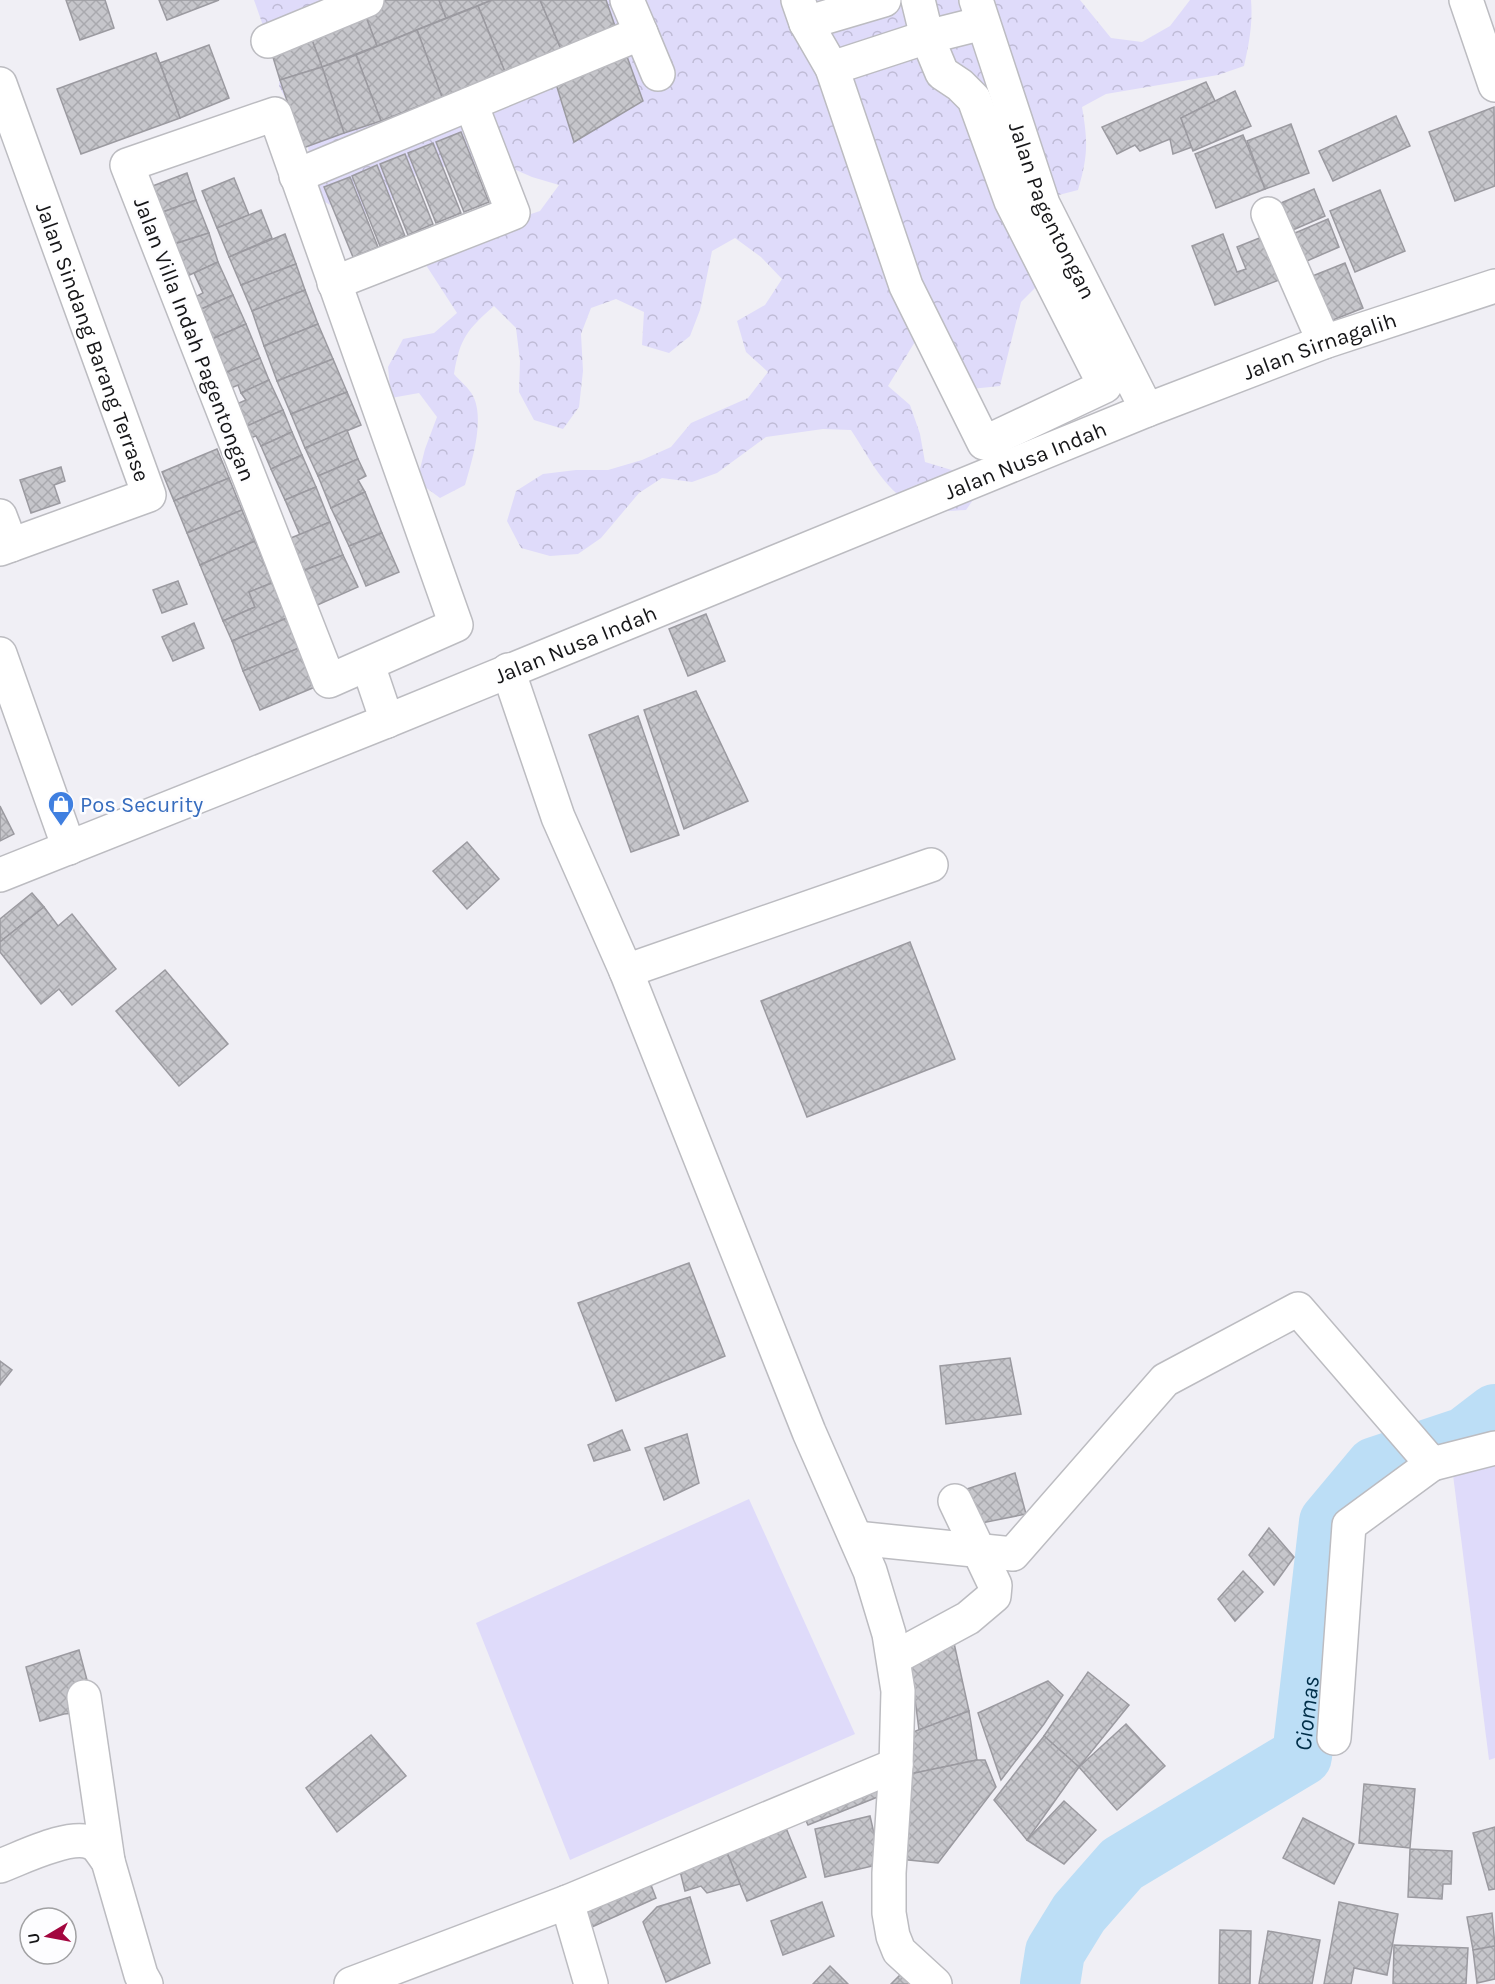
<svg xmlns="http://www.w3.org/2000/svg" width="1495" height="1984" font-family="Karla,sans-serif">
<style>
.forest{fill:url(#forest-crowns)}
.pitch{fill:#dfdbfa}
.lines{fill:none;stroke-linecap:round;stroke-linejoin:round}
.river{stroke:#bcdef6;stroke-width:60}
.building{fill:url(#building-cross-hatch);stroke:#9b9aa0;stroke-width:1.5}
.minor-casing{stroke:#bcbcc1;stroke-width:36}
.minor{stroke:#fff;stroke-width:33}
.labels{text-anchor:middle;stroke-width:5;stroke-linejoin:round;paint-order:stroke}
.street-label{font-size:22px;fill:#161618;stroke:#fdfdff}
.shop-label{font-size:22px;fill:#366cbe;stroke:#fdfdff;text-anchor:start}
.water-label{font-size:24px;font-style:italic;fill:#002e48;stroke:#fdfdff}
</style>
<defs>
<pattern id="forest-crowns" width="20" height="18" patternUnits="userSpaceOnUse" patternTransform="scale(1.5)"><rect width="20" height="18" fill="#dfdbfa"/><path d="M2 6a3 3 0 1 1 6 0M12 15a3 3 0 1 1 6 0" fill="none" stroke="#bfbbd6"/></pattern>
<pattern id="building-cross-hatch" width="8" height="8" patternUnits="userSpaceOnUse" patternTransform="scale(1.5)"><rect width="8" height="8" fill="#c6c6cb"/><path d="M0 0l8 8M0 8l8-8" fill="none" stroke="#a9a9ae"/></pattern>
</defs>
<rect width="100%" height="100%" fill="#f0eff5"/>
<path class="forest" d="M254 0H1080L1111 38 1142 42 1170 26 1190 0H1251C1253 23 1249 44 1244 66L1218 75 1106 94 1082 107C1088 142 1088 156 1078 190L1051 197 1043 280 1021 302 1000 386 971 389 962 360 942 332 916 340 888 386 910 405 920 434 925 462 955 471 982 487 966 510C956 510 946 512 937 511 891 507 873 463 851 430L823 429 766 437 717 473 692 482 662 478 639 493 601 538 578 554 550 556 521 548 507 521 516 491 543 474 576 470H608L642 460 671 447 691 423 748 398 768 372 746 352 737 321 765 305 782 279 761 257 735 238 712 251 700 310 690 336 669 353 642 345 644 312 616 299 591 308 581 334 583 371 579 407 563 429 534 420 519 392 520 361 516 328 494 306C467 330 460 338 454 374 460 381 469 388 473 396 485 419 472 461 465 485L440 498 417 481 425 449 437 417 419 393 391 398 388 367 403 339 434 333 457 313 424 262 417 231 448 222 510 221 540 211 559 185 532 177 507 166 479 164 449 166 420 171 400 194 378 211 351 217 325 202 312 172 307 141 279 86 280 74Z"/>
<g class="pitch">
<polygon points="1495,1446 1495,1758 1489,1760 1451,1459"/>
<polygon points="749,1499 855,1734 570,1860 476,1623"/>
</g>
<g class="lines">
<path class="river" id="s1" d="M1050 1984 1055 1952 1079 1913 1122 1864 1302 1756 1329 1522 1375 1467 1465 1437 1495 1414"/>
</g>
<g class="building">
<polygon points="66,0 105,0 114,28 80,40"/>
<polygon points="159,0 219,0 167,20"/>
<polygon points="385,0 439,0 446,18 377,46 363,9"/>
<polygon points="439,0 492,0 446,18"/>
<polygon points="492,0 540,0 561,49 505,72 478,6"/>
<polygon points="540,0 606,0 616,29 561,49"/>
<polygon points="478,6 505,72 442,97 417,30"/>
<polygon points="363,9 377,46 322,67 308,29"/>
<polygon points="308,29 322,67 280,80 268,41"/>
<polygon points="417,30 442,97 381,121 356,55"/>
<polygon points="209,45 229,98 180,118 160,63"/>
<polygon points="625,51 643,101 574,142 556,84"/>
<polygon points="156,53 180,118 81,154 57,89"/>
<polygon points="356,55 381,121 344,133 322,67"/>
<polygon points="322,67 344,133 303,148 280,80"/>
<polygon points="1206,82 1215,101 1181,118 1192,147 1173,154 1170,139 1140,151 1135,145 1117,154 1102,127"/>
<polygon points="1235,91 1251,126 1193,151 1181,118"/>
<polygon points="1494,107 1495,186 1455,201 1429,132"/>
<polygon points="1396,116 1410,146 1333,181 1319,151"/>
<polygon points="1291,124 1309,173 1265,189 1247,141"/>
<polygon points="461,132 489,202 464,212 436,142"/>
<polygon points="1243,135 1265,189 1216,208 1195,154"/>
<polygon points="433,143 461,213 436,223 408,153"/>
<polygon points="405,154 433,224 408,235 380,164"/>
<polygon points="377,165 405,236 380,246 352,176"/>
<polygon points="187,173 196,200 160,213 150,187"/>
<polygon points="350,177 378,247 353,257 324,187"/>
<polygon points="234,178 249,215 217,228 202,191"/>
<polygon points="1314,189 1325,216 1286,233 1274,206"/>
<polygon points="1380,190 1405,251 1355,272 1330,211"/>
<polygon points="196,200 209,233 171,245 160,213"/>
<polygon points="261,210 272,238 229,257 217,228"/>
<polygon points="1328,219 1339,247 1300,264 1288,236"/>
<polygon points="209,233 218,262 183,278 171,245"/>
<polygon points="285,234 296,264 241,285 229,257"/>
<polygon points="1223,234 1237,272 1246,269 1237,247 1267,235 1284,278 1215,305 1192,246"/>
<polygon points="218,262 233,295 190,314 185,302 203,293 194,273"/>
<polygon points="1345,263 1363,308 1323,324 1305,279"/>
<polygon points="296,264 305,290 252,311 241,285"/>
<polygon points="305,290 318,324 264,346 252,311"/>
<polygon points="233,295 246,324 203,343 190,314"/>
<polygon points="246,324 260,358 218,376 203,343"/>
<polygon points="318,324 333,359 277,381 264,346"/>
<polygon points="260,358 269,380 241,393 238,385 224,391 218,376"/>
<polygon points="333,359 347,392 291,414 277,381"/>
<polygon points="269,380 283,410 238,430 228,408 246,400 241,393"/>
<polygon points="347,392 361,425 305,448 291,414"/>
<polygon points="283,410 292,432 261,446 256,436 244,440 238,430"/>
<polygon points="347,430 358,459 318,476 305,448"/>
<polygon points="292,432 302,455 271,469 261,446"/>
<polygon points="217,449 229,478 174,501 162,472"/>
<polygon points="302,455 316,487 285,500 271,469"/>
<polygon points="358,459 366,476 358,480 365,492 331,508 318,476"/>
<polygon points="61,467 65,481 54,485 60,503 31,513 20,480"/>
<polygon points="229,478 242,510 187,533 174,501"/>
<polygon points="316,487 330,522 300,535 285,500"/>
<polygon points="365,492 382,533 349,546 331,508"/>
<polygon points="242,510 255,541 200,565 187,533"/>
<polygon points="330,522 343,555 300,572 286,540"/>
<polygon points="382,533 399,572 366,586 349,546"/>
<polygon points="255,541 272,583 249,592 255,607 223,621 200,565"/>
<polygon points="343,555 358,587 313,607 300,572"/>
<polygon points="178,581 187,604 162,613 153,590"/>
<polygon points="272,583 287,618 232,641 223,621 255,607 249,592"/>
<polygon points="706,614 725,661 688,676 669,629"/>
<polygon points="287,618 299,648 243,671 232,641"/>
<polygon points="194,623 204,648 173,661 162,637"/>
<polygon points="299,648 315,687 260,710 243,671"/>
<polygon points="696,691 748,801 684,829 644,710"/>
<polygon points="638,716 679,835 631,852 589,735"/>
<polygon points="0,806 14,834 0,841"/>
<polygon points="467,842 499,879 467,909 433,871"/>
<polygon points="32,893 44,907 0,942 0,919"/>
<polygon points="44,907 58,926 72,914 116,969 72,1005 59,989 41,1004 0,952 0,942"/>
<polygon points="910,942 955,1059 807,1117 761,1001"/>
<polygon points="165,970 228,1044 179,1086 116,1011"/>
<polygon points="689,1263 725,1356 616,1401 578,1303"/>
<polygon points="1010,1358 1021,1414 946,1424 940,1366"/>
<polygon points="0,1361 12,1370 0,1385"/>
<polygon points="622,1430 630,1450 594,1461 588,1445"/>
<polygon points="687,1434 699,1483 664,1500 645,1448"/>
<polygon points="1015,1473 1026,1514 977,1524 964,1490"/>
<polygon points="1269,1528 1294,1557 1274,1585 1249,1555"/>
<polygon points="1243,1571 1263,1592 1235,1621 1218,1599"/>
<polygon points="954,1643 969,1711 919,1730 909,1653"/>
<polygon points="79,1650 91,1695 85,1712 64,1714 40,1721 26,1667"/>
<polygon points="1088,1672 1129,1705 1079,1767 1044,1736"/>
<polygon points="1048,1681 1063,1695 1044,1724 1001,1780 978,1713"/>
<polygon points="969,1711 977,1760 905,1775 905,1735"/>
<polygon points="1126,1724 1165,1766 1117,1810 1079,1767"/>
<polygon points="371,1735 406,1776 337,1832 306,1788"/>
<polygon points="1044,1736 1079,1767 1027,1840 994,1800"/>
<polygon points="977,1760 985,1760 996,1787 938,1863 899,1859 905,1775"/>
<polygon points="872,1779 880,1796 808,1825 801,1810"/>
<polygon points="1364,1784 1415,1789 1410,1848 1359,1843"/>
<polygon points="1064,1801 1096,1830 1064,1864 1027,1840"/>
<polygon points="870,1816 881,1864 825,1877 815,1829"/>
<polygon points="1303,1818 1354,1844 1334,1884 1283,1858"/>
<polygon points="784,1823 806,1877 747,1901 725,1848"/>
<polygon points="1495,1827 1495,1889 1489,1890 1473,1833"/>
<polygon points="725,1848 740,1884 707,1893 701,1886 685,1891 677,1859"/>
<polygon points="1410,1849 1452,1851 1451,1884 1443,1884 1442,1899 1408,1897"/>
<polygon points="646,1872 656,1898 592,1927 580,1900"/>
<polygon points="690,1897 710,1963 666,1982 643,1922 657,1907"/>
<polygon points="822,1902 834,1936 783,1955 771,1921"/>
<polygon points="1339,1902 1398,1914 1387,1975 1354,1968 1351,1984 1324,1984"/>
<polygon points="1492,1913 1495,1946 1473,1950 1467,1917"/>
<polygon points="1220,1930 1251,1931 1250,1984 1219,1984"/>
<polygon points="1268,1931 1320,1940 1312,1984 1259,1984"/>
<polygon points="1394,1945 1468,1948 1466,1984 1393,1984"/>
<polygon points="1495,1946 1495,1979 1477,1983 1473,1950"/>
<polygon points="910,1965 929,1984 891,1984"/>
<polygon points="830,1966 848,1984 813,1984"/>
</g>
<g class="lines">
<g class="minor-casing">
<g id="minor">
<polyline points="798,0 806,23 832,68 906,286 984,443 1105,386 1011,201 974,99 960,85 942,73 927,37 918,0"/>
<path id="s2" d="M976 0 1043 204 1147 410"/>
<polyline points="1466,0 1495,85"/>
<polyline points="806,23 884,0"/>
<polyline points="641,33 658,74"/>
<polyline points="268,41 367,0"/>
<polyline points="832,68 927,37 983,23"/>
<path id="s3" d="M0 84 149 495 0 549"/>
<polygon points="275,114 456,625 329,681 127,165"/>
<polyline points="296,176 641,33 627,0"/>
<polyline points="1268,214 1324,342"/>
<polyline points="334,283 513,213 471,104"/>
<polyline points="0,516 11,545"/>
<polyline points="0,654 69,848"/>
<polyline points="368,665 387,721"/>
<polyline points="508,670 558,817 626,971 809,1432 870,1571 889,1634 898,1691 896,1765 889,1873 889,1913 893,1936 899,1951 935,1984"/>
<path id="s4" d="M0 875 387 721 1147 410 1324 342 1495 286"/>
<polyline points="626,971 931,865"/>
<polyline points="856,1538 1013,1554 1165,1380 1298,1309 1432,1464 1495,1448"/>
<polyline points="894,1658 968,1618 994,1596 995,1585 955,1501"/>
<polyline points="84,1697 108,1861"/>
<polyline points="1334,1738 1349,1525 1432,1464"/>
<path d="M0 1866C22 1858 70 1833 92 1843 99 1846 103 1855 108 1861L141 1975 146 1984"/>
<polyline points="567,1902 591,1984"/>
<polyline points="351,1984 567,1902 896,1765"/>
</g>
</g>
<use href="#minor" class="minor"/>
</g>
<defs>
<g id="shop-pin" transform="scale(1.35)"><path d="M0 17L-7.5 6A9.5 9.5 0 1 1 7.5 6Z" fill="#3f7fe0" stroke="#fdfdff"/><path d="M-5-2.5h2.3a2.7 3.5 0 0 1 5.4 0H5L5.5 6h-11ZM-1.5-2.5h3a1.5 2.3 0 0 0-3 0Z" fill="#fff"/></g>
</defs>
<g fill-rule="evenodd">
<use href="#shop-pin" x="61" y="804"/>
</g>
<g class="labels">
<g class="street-label">
<text dy="8" stroke="none"><textPath href="#s2" startOffset="224">Jalan Pagentongan</textPath></text>
<text transform="translate(195 339) rotate(69)" y="8">Jalan Villa Indah Pagentongan</text>
<text dy="8" stroke="none"><textPath href="#s3" startOffset="274">Jalan Sindang Barang Terrase</textPath></text>
<text dy="8" stroke="none"><textPath href="#s4" startOffset="1422">Jalan Sirnagalih</textPath></text>
<text dy="8" stroke="none"><textPath href="#s4" startOffset="1106">Jalan Nusa Indah</textPath></text>
<text dy="8" stroke="none"><textPath href="#s4" startOffset="620">Jalan Nusa Indah</textPath></text>
</g>
<g class="shop-label">
<text x="80" y="812">Pos Security</text>
</g>
<g class="water-label">
<text dy="8" stroke="none"><textPath href="#s1" startOffset="396">Ciomas</textPath></text>
</g>
</g>
<g transform="translate(48 1936) rotate(260)"><circle r="28" fill="#fdfdff" stroke="#a1a1a3" stroke-width="1.5"/>
<path d="M0-4.5L10 22L0 15L-10 22Z" fill="#a3063f"/>
<text y="-9" font-size="16" font-weight="bold" text-anchor="middle" fill="#161618">U</text>
</g>
</svg>
